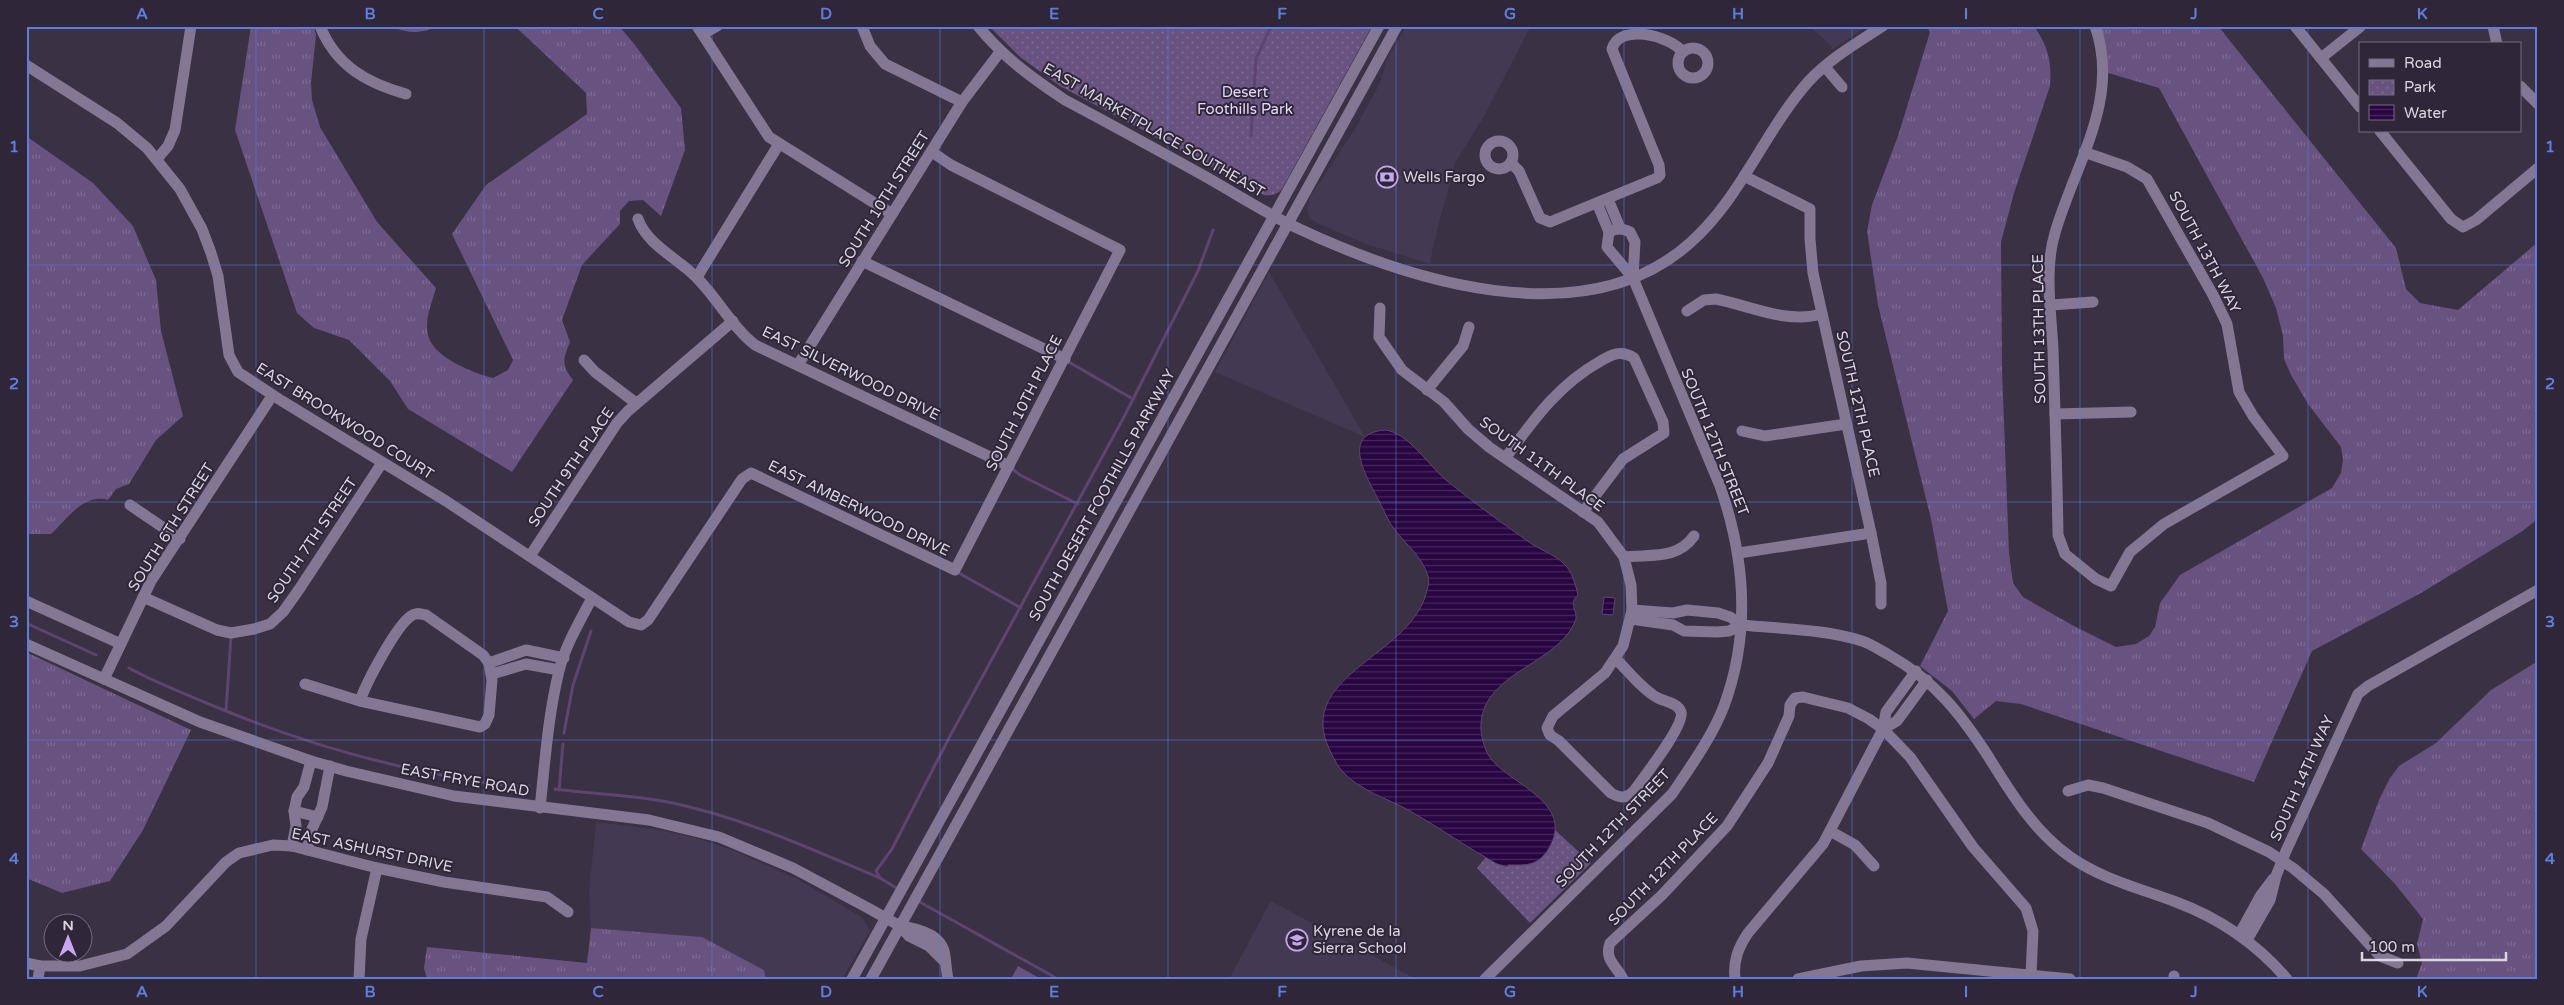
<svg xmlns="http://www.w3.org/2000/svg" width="2564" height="1005" font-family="'Varela Round',sans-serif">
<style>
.built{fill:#443952}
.grass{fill:url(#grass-tufts)}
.park{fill:url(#park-dots)}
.pitch{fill:#685280}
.water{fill:url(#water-rules);stroke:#5d4471}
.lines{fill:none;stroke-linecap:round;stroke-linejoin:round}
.stream{stroke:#5d4471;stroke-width:3}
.minor{stroke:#847794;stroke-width:11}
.grid{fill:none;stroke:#5f7ddb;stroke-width:1;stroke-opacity:0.55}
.labels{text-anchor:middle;stroke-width:4;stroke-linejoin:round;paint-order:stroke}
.park-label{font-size:15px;fill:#e7d6fb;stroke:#2f2739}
.street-label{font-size:15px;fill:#dad5e1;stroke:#2f2739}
.poi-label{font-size:15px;fill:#dad5e1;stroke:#2f2739;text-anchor:start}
.neatline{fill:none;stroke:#5f7ddb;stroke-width:2}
.grid-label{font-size:16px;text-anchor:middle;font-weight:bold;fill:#5f7ddb}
</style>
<defs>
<pattern id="grass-tufts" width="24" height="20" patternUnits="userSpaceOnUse" patternTransform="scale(1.25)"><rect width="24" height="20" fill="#685280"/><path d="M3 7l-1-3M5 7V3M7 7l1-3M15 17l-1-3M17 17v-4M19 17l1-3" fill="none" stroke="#7d6a92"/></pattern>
<pattern id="park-dots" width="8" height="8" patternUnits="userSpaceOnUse" patternTransform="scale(1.25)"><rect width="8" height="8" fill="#685280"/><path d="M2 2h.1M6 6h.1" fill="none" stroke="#7d6a92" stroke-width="1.8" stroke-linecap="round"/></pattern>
<pattern id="water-rules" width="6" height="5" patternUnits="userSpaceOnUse" patternTransform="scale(1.25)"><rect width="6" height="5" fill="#280641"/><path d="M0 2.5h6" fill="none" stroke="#47295c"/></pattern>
</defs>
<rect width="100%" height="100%" fill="#3a3144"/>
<g class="built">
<polygon points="1406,26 1531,26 1483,118 1455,163 1433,246 1430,264 1366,244 1317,223 1310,219 1307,209 1310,197 1355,129 1380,83 1387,60"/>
<polygon points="1808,26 1867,26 1833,49 1822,37"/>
<polygon points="1269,272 1365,437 1215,372"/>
<polygon points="596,822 659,830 696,838 735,851 799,880 863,918 870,931 842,979 766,979 764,970 702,937 591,928 589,891"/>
<polygon points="1271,901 1416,979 1229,979"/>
</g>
<g class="grass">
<path d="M251 26H314L316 35 311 83 312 100 320 127 377 222 436 288C432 303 423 322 429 338 436 358 473 373 493 378L508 370 513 360 452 234 486 185 587 114 586 93 518 29 508 26H619L635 45 681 108 685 150 661 216 643 200 629 201 620 211V224L582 265 562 320 570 342C563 359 561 365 573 380L512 472 408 409 390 381 349 340 314 328 297 313 235 130Z"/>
<path d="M390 26H441C419 33 412 35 390 26Z"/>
<path d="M1927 26H2034C2048 46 2052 62 2050 86L2014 193 2001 242 2002 369 2009 553 2013 583 2023 597 2072 625 2116 647 2136 644 2149 636 2155 627 2160 603 2180 575 2332 488 2341 473 2343 459 2341 447 2308 404 2291 375 2284 359 2283 336 2276 308 2263 278 2159 88 2105 72 2095 26H2218L2396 248 2406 289 2420 303 2458 310 2538 242V519L2521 532 2421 593 2312 651 2254 782 2021 704 1996 701 1974 719 1952 691 1920 666 1948 611 1931 519 1878 305 1867 231 1872 205 1898 136 1930 32Z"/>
<path d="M26 136 93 183 133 226 156 280 161 331 183 416 156 440 129 484 116 489 108 500C84 493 67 519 51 534H26Z"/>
<polygon points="26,652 191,730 143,830 110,881 62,893 26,878"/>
<polygon points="2538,661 2538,979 2416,979 2422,963 2417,944 2423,919 2395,884 2361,849 2379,800 2390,778 2399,766 2436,743 2491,690"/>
<polygon points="591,928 702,937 764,970 766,979 427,979 424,968 427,947 587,963"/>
</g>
<g class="park">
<path d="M989 26H1372L1282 189C1277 195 1271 196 1264 195L1060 86 1020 57Z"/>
<path d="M1555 830 1591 863 1530 923 1477 868 1486 857C1507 871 1525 862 1546 853Z"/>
</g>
<polygon class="pitch" points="1018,966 1041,979 1011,979"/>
<g class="water">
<path d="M1385 430C1409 433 1427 464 1446 480 1473 502 1503 524 1532 544 1543 551 1558 556 1567 567 1573 575 1576 586 1578 595 1568 604 1577 609 1576 619 1559 666 1478 672 1481 730 1482 740 1485 751 1491 759 1512 785 1575 803 1549 848 1538 867 1525 865 1508 865V867L1497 864C1468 848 1440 828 1410 811 1387 798 1360 791 1342 771 1335 763 1330 751 1326 741 1304 675 1406 655 1425 597 1427 590 1430 583 1428 576 1421 555 1407 546 1395 530 1388 522 1384 510 1379 501 1367 477 1339 434 1385 430Z"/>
<polygon points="1604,597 1615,598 1613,615 1602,614"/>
</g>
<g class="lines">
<g class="stream">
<polyline points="1251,136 1256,59 1271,26"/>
<polyline points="1067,361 1133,399"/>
<polyline points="1011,468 1020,475 1078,504"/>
<polyline points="26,534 27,531"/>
<polyline points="957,572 1021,608"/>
<polyline points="26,623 96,655"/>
<path d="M129 668C160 685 193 697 226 711 297 740 371 762 447 776 474 781 502 787 529 786"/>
<polyline points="226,711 231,636"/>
<polyline points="564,733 573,685 591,631"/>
<path d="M555 789C592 794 631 795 668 802 742 817 811 849 880 878"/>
<polyline points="559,790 563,744"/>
<polyline points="898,889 880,878 876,871 892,849 950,736 1125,415 1198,271 1213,230"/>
<polyline points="918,901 1058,979"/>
</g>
<g class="minor">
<path d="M320 26C336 66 367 83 406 94"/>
<polyline points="697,26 769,137 892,214"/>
<polyline points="862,26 870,46 885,64 962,102"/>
<path d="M978 26C1003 57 1032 78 1065 100 1110 124 1154 148 1199 173 1230 190 1260 210 1293 226 1406 280 1584 338 1690 243 1741 198 1764 132 1808 82 1829 59 1857 43 1883 26"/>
<polyline points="2295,26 2360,107"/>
<polyline points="2493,26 2497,44"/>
<polyline points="703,34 717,26"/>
<circle cx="1693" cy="63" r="15"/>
<polyline points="2321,58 2360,27"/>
<polyline points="26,65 117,123 147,148 180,189 202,229 211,253 218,276 229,355 238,372 282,401 446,501 629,622 641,625 648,620 742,479 751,473 955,570 1120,250 951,165 932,152"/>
<polyline points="1825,67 1842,87"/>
<polyline points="2520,86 2538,104"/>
<polyline points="2380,131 2451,219 2463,227 2476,220 2538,168"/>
<circle cx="1499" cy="155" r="14"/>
<path d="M2084 152 2127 167 2147 179 2213 295 2227 324 2239 392 2253 416 2283 456 2164 524 2130 552 2111 586 2096 579 2065 554 2058 535C2057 473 2055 411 2053 349 2051 311 2044 269 2055 233 2075 164 2121 99 2095 26"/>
<polyline points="157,159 168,146 175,130 191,26"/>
<path d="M1511 163 1519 171 1540 218 1550 222 1657 178 1660 175 1659 165 1612 49C1619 23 1669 35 1683 52"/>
<polyline points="1744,176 1810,209 1810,239 1813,273 1871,533 1881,583 1881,604"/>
<polyline points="1608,199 1620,228"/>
<polyline points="1597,203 1609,232"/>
<path d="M638 219C647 245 679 259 697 278 718 299 732 327 755 345L1009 466"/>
<polyline points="862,261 1065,359"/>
<polyline points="697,277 779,144"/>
<polyline points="2051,305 2093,302"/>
<path d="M1380 308 1379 337 1402 370 1444 402 1468 429 1489 447 1598 522 1624 557 1631 585 1632 610 1623 646 1605 673 1553 716 1547 728 1550 735 1559 741 1611 793C1620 798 1626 799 1634 791 1643 778 1685 725 1681 712 1678 703 1666 702 1658 698 1645 692 1627 670 1616 659"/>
<path d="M1687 311 1704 300 1716 299C1751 306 1786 324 1822 314"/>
<polyline points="584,360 595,372 636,403"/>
<polyline points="798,365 962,102 1000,52"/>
<polyline points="1427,390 1463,346 1469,327"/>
<polyline points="2055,414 2131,412"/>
<polyline points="1742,431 1765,436 1846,424"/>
<path d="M1506 457C1533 421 1558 385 1599 362 1611 355 1621 349 1634 358L1663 422 1664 433 1623 459 1583 512"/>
<polyline points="130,505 180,539"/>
<polyline points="1739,553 1871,533"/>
<polyline points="530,556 617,423 628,411 733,321"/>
<path d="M1624 557C1651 554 1677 560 1694 536"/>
<polyline points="143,597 217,630 231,633 254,629 270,624 283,612 300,588 382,463"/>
<polyline points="26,601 121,644"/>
<polyline points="1632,610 1673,613 1687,610 1718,613 1730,617 1742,625"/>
<path d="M1631 619 1673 625 1684 631 1717 632 1729 631 1742 625C1781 629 1824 629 1862 641 1871 644 1880 650 1889 655 1935 681 1960 713 1988 756 2011 793 2033 830 2069 856 2101 879 2139 888 2176 902 2219 918 2257 944 2287 979"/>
<polyline points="26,644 200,722 311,761 346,771 454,796 649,820 719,837 793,868 868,908 900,926 909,936 929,946 944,961"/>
<polyline points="489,663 526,650 564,658"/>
<polyline points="492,674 526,664 559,670"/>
<polyline points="104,679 151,581 272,396"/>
<path d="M305 684 360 701 480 727 485 724 489 715 492 680 489 663 483 655 426 615C420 614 416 612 411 616 396 626 366 683 360 701"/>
<polyline points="1883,729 1897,721 1927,680"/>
<polyline points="2068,791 2088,785 2103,788 2208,823 2269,852 2293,868 2324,894 2380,956 2398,963"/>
<path d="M540 808C545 762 548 716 559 671 565 646 580 621 592 598"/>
<polyline points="294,811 318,817"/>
<polyline points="1830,831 1855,845 1874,866"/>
<polyline points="292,846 296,826 294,811 297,797 304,787 311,761"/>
<polyline points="307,850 312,829 322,807 330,766"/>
<path d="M900 926C915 928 939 933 944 951 946 959 946 970 948 979"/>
<polyline points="2239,935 2261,895 2273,879"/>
<polyline points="2247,940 2270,900 2276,876 2286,851 2358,694 2368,686 2538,590"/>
<polyline points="26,963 40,966 80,966 127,954 166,926 226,862 239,853 273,845 292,846 377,868 444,882 547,897 568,912"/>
<polyline points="38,979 40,966"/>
<polyline points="359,979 361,939 377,868"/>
<polyline points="852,979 1379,26"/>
<polyline points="871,979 1397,26"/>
<path d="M1485 979 1672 794C1691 766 1712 737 1724 706 1751 633 1745 558 1720 486L1633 278 1607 247 1609 232C1617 228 1622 228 1630 232L1635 242 1633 278"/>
<path d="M1623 979C1616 965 1604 960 1610 943L1662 895 1727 826 1768 763 1789 716 1790 705 1795 698 1803 697 1848 708 1869 719 1883 729 1910 757 1973 847 2026 908 2033 931 2031 975"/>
<path d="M1735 979C1733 961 1738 948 1748 933L1823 844 1883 729 1886 712 1916 671"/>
<polyline points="1798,979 1861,966 1907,963 2070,979"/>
<polyline points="2174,979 2174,976"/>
</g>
</g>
<path class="grid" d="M256 26V979M484 26V979M712 26V979M940 26V979M1168 26V979M1396 26V979M1624 26V979M1852 26V979M2080 26V979M2308 26V979M26 265H2538M26 502H2538M26 740H2538"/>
<defs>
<g id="bank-ring" transform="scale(1.125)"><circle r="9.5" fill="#2f2739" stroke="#c8a6ef" stroke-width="1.5"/><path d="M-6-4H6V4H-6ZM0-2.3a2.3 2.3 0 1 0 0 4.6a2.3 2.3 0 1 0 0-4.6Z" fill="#c8a6ef"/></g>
<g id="school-ring" transform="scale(1.125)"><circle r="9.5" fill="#2f2739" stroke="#c8a6ef" stroke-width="1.5"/><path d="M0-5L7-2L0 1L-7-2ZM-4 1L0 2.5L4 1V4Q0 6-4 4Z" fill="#c8a6ef"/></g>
</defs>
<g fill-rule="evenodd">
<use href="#bank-ring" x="1387" y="177"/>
<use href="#school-ring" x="1297" y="940"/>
</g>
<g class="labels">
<g class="park-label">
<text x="1245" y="97">Desert<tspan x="1245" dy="17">Foothills Park</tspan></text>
</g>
<g class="street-label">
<text transform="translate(1154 130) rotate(30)" y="5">EAST MARKETPLACE SOUTHEAST</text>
<text transform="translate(884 199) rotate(-58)" y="5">SOUTH 10TH STREET</text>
<text transform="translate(2205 252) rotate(62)" y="5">SOUTH 13TH WAY</text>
<text transform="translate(2039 329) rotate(-91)" y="5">SOUTH 13TH PLACE</text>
<text transform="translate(851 373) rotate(26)" y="5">EAST SILVERWOOD DRIVE</text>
<text transform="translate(1024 403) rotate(-63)" y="5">SOUTH 10TH PLACE</text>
<text transform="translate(1858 404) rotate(77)" y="5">SOUTH 12TH PLACE</text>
<text transform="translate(345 421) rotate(32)" y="5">EAST BROOKWOOD COURT</text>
<text transform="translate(1715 442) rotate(68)" y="5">SOUTH 12TH STREET</text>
<text transform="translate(1542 464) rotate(36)" y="5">SOUTH 11TH PLACE</text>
<text transform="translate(571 467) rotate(-56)" y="5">SOUTH 9TH PLACE</text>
<text transform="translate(1102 495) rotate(-61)" y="5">SOUTH DESERT FOOTHILLS PARKWAY</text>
<text transform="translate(859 508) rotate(26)" y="5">EAST AMBERWOOD DRIVE</text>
<text transform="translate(171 527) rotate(-58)" y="5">SOUTH 6TH STREET</text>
<text transform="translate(312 540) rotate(-56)" y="5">SOUTH 7TH STREET</text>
<text transform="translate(2302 778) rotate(-66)" y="5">SOUTH 14TH WAY</text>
<text transform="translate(465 780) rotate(10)" y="5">EAST FRYE ROAD</text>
<text transform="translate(1613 828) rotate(-46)" y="5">SOUTH 12TH STREET</text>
<text transform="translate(372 850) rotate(12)" y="5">EAST ASHURST DRIVE</text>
<text transform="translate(1663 869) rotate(-46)" y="5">SOUTH 12TH PLACE</text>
</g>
<g class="poi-label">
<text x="1403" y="182">Wells Fargo</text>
<text x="1313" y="936">Kyrene de la<tspan x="1313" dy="17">Sierra School</tspan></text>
</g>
</g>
<rect width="2564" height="1005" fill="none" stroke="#2f2739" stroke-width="55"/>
<rect x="2359" y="42" width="162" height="90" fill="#2f2739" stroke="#736d7c"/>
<rect x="2369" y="59" width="25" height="8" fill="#847794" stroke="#736d7c"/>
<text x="2404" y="68" font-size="15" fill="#dad5e1">Road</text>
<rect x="2369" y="80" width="25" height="15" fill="url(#park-dots)" stroke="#736d7c"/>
<text x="2404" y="92" font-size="15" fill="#dad5e1">Park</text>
<rect x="2369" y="105" width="25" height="15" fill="url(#water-rules)" stroke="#736d7c"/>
<text x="2404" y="118" font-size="15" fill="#dad5e1">Water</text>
<g transform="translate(68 938)"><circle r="24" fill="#2f2739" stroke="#736d7c"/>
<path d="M0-4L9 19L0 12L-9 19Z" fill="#c8a6ef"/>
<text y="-8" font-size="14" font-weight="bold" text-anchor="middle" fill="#dad5e1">N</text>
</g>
<path d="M2362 952v8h144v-8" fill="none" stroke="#dad5e1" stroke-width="2.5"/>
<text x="2369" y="952" font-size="15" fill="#dad5e1" stroke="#2f2739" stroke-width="4" paint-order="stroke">100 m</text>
<rect x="28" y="28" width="2508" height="950" class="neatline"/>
<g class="grid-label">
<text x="142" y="19">A</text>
<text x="370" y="19">B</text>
<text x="598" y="19">C</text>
<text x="826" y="19">D</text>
<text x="1054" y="19">E</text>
<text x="1282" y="19">F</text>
<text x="1510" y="19">G</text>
<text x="1738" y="19">H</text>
<text x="1966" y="19">I</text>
<text x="2194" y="19">J</text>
<text x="2422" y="19">K</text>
<text x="14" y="152">1</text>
<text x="2550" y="152">1</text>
<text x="14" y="389">2</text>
<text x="2550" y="389">2</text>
<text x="14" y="627">3</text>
<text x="2550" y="627">3</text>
<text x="14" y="864">4</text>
<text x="2550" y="864">4</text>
<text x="142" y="997">A</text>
<text x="370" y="997">B</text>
<text x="598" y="997">C</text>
<text x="826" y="997">D</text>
<text x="1054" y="997">E</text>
<text x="1282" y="997">F</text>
<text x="1510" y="997">G</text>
<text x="1738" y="997">H</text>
<text x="1966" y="997">I</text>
<text x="2194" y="997">J</text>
<text x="2422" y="997">K</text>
</g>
</svg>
